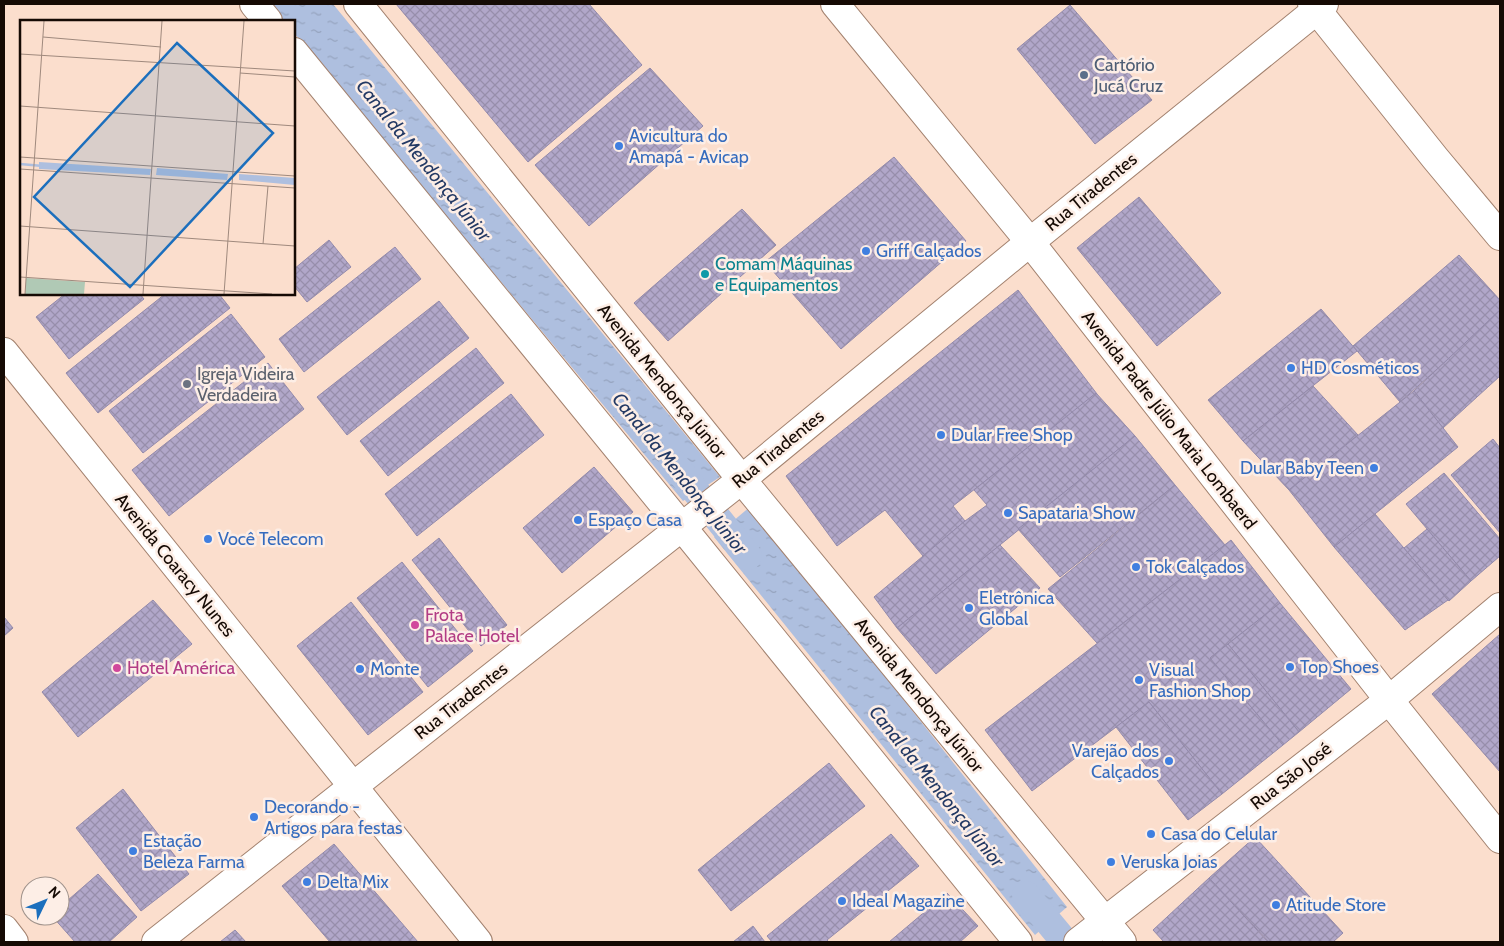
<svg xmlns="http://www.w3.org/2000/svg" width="1504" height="946" font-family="Cabin,sans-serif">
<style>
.water{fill:url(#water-ripples)}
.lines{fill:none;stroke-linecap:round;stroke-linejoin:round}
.canal{stroke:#aebfdf;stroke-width:28}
.building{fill:url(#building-cross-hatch);stroke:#938aab}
.minor-casing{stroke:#a3826f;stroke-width:30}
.tertiary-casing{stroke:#a3826f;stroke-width:30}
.secondary-casing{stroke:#a3826f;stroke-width:30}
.minor{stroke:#fff;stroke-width:28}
.tertiary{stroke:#fff;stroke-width:28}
.secondary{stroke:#fff;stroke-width:28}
.service-dot{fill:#5c6f8a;stroke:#fdeee6;stroke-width:2}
.shop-dot{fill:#3f7fe0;stroke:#fdeee6;stroke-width:2}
.culture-dot{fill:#0f9aa8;stroke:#fdeee6;stroke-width:2}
.worship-dot{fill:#6b7280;stroke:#fdeee6;stroke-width:2}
.hotel-dot{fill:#d1479c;stroke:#fdeee6;stroke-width:2}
.labels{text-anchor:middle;stroke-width:5;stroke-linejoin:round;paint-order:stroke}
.service-label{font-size:18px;fill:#4e5e75;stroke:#fdeee6;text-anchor:start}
.shop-label{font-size:18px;fill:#366cbe;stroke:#fdeee6;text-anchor:start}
.street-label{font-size:18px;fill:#150a04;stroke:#fdeee6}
.culture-label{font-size:18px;fill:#0d838f;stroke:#fdeee6;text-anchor:start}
.worship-label{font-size:18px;fill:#5b616d;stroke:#fdeee6;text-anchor:start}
.hotel-label{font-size:18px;fill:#b23c85;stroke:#fdeee6;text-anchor:start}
.water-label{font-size:19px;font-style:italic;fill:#233964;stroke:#fdeee6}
.inset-river{fill:none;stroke:#aebfdf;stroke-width:2.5}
.inset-road{fill:none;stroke:#9f897d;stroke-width:1}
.view{fill:#1c6fbd;fill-opacity:0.15;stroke:#1c6fbd;stroke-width:2.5}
.inset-edge{fill:none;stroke:#150a04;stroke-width:2.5}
</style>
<defs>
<pattern id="water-ripples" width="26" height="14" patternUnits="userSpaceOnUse" patternTransform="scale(1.25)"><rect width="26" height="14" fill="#aebfdf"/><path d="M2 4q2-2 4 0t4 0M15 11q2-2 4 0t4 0" fill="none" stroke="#95a3be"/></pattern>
<pattern id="building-cross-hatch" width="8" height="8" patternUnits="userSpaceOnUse" patternTransform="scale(1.25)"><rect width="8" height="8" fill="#b1a7c9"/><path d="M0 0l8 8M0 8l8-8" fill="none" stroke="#978eab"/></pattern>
</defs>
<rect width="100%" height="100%" fill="#fbdecd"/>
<g class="water">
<polygon points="269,4 333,4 720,477 683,501 294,33 294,21 284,21"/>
<polygon points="751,506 1067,907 1035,935 714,537"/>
</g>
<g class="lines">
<g class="canal">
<polyline points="673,463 748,556"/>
<polyline points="1026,895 1065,942"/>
</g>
</g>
<g class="building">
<polygon points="396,4 589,4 642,65 528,162"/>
<polygon points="1070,5 1152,100 1095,144 1017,49"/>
<polygon points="650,68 703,126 589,226 535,165"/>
<polygon points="894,157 966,241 841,349 765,262"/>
<polygon points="1139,197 1221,293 1157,346 1077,248"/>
<polygon points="742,209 776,245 668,341 634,303"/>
<polygon points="329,240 351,267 307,302 294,286 294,269"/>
<polygon points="395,247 421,279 304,372 279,339"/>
<polygon points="1459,255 1500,300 1500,313 1400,402 1353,346"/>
<polygon points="1018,290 1097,394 953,506 965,521 923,556 885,510 837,546 786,476"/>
<polygon points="65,294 140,294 144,299 69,359 36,317"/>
<polygon points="165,294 219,294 230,308 98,413 66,373"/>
<polygon points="439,301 469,338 347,435 317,397"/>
<polygon points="1321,309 1357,351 1243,441 1208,400"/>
<polygon points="1500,310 1500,376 1443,428 1414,391"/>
<polygon points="231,314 265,357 143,453 109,411"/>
<polygon points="476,348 504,383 388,476 360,441"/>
<polygon points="268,363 304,409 169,516 132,470"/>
<polygon points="1313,386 1358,435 1289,490 1243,441"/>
<polygon points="1414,391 1458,447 1334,547 1289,490"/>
<polygon points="1096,393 1135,436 897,628 874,597 965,521 987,505 974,490"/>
<polygon points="511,394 544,435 417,536 385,494"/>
<polygon points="1135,436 1175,485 1060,577 1018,529"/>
<polygon points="1493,439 1500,448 1500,533 1451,475"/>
<polygon points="594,467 633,512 562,573 523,528"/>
<polygon points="1444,473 1500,539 1500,556 1471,581 1406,504"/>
<polygon points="1175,485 1225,545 1097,643 1048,589"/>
<polygon points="1375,514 1448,600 1405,630 1334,547"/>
<polygon points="1427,529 1471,581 1449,601 1404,548"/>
<polygon points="439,538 507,625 481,646 412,560"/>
<polygon points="1231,540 1280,603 1210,658 1283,745 1222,794 1149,702 1032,791 985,730"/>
<polygon points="1000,545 1040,588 936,674 897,628"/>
<polygon points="402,562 473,651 428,687 357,598"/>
<polygon points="153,600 192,644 78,737 42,692"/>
<polygon points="351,602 423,692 368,735 297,646"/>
<polygon points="1280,603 1351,689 1299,732 1228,644"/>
<polygon points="4,617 13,628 4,636"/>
<polygon points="1500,634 1500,772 1432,694"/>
<polygon points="1228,644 1299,732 1283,745 1210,658"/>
<polygon points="1149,702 1222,794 1188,820 1116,727"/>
<polygon points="829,763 865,806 731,911 698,870"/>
<polygon points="123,789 189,874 141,911 76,828"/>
<polygon points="891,834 919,866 827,940 829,942 772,942 767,936"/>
<polygon points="1255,837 1343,933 1333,942 1269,942 1209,878"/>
<polygon points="334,844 418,942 330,942 282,886"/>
<polygon points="98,874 137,917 109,942 75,942 52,916 60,916 60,907"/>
<polygon points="1209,878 1268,942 1164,942 1153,930"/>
<polygon points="947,893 978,926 960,942 889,942"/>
<polygon points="753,926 765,942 733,942"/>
<polygon points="235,930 246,942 220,942"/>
</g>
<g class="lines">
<g class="minor-casing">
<g id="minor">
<polyline points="254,4 268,21"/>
<polyline points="358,4 742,480 1122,942"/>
<polyline points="294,52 682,527 1018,942"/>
<polyline points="4,352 478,942"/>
<polyline points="156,942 731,488 1030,242 1324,4"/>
</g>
</g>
<g class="tertiary-casing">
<polyline id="tertiary" points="4,929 14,942"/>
</g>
<g class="secondary-casing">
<g id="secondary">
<polyline points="835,4 1030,242 1389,700 1500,839"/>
<polyline points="1312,4 1435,158 1500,236"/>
<polyline points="1078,942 1389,700 1500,607"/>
</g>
</g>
<use href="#minor" class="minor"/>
<use href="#tertiary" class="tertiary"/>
<use href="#secondary" class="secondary"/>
</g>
<circle class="service-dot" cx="1084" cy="75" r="5"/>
<g class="shop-dot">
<circle cx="619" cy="146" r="5"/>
<circle cx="866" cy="251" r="5"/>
<circle cx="1291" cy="368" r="5"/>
<circle cx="941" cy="435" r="5"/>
<circle cx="1374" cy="468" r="5"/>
<circle cx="1008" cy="513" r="5"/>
<circle cx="578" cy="520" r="5"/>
<circle cx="208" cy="539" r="5"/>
<circle cx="1136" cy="567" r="5"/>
<circle cx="969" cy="608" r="5"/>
<circle cx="1290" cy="667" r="5"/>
<circle cx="360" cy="669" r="5"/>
<circle cx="1139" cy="680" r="5"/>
<circle cx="1169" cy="761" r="5"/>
<circle cx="254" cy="817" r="5"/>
<circle cx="1151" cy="834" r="5"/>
<circle cx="133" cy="851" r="5"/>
<circle cx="1111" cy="862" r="5"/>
<circle cx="307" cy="882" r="5"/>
<circle cx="842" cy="901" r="5"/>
<circle cx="1276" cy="905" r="5"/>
</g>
<circle class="culture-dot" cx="705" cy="274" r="5"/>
<circle class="worship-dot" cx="187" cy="384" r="5"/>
<g class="hotel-dot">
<circle cx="415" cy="625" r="5"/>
<circle cx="117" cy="668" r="5"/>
</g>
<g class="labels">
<g class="service-label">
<text x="1094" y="71">Cartório<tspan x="1094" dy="21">Jucá Cruz</tspan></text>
</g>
<g class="shop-label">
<text x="629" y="142">Avicultura do<tspan x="629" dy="21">Amapá - Avicap</tspan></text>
<text x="876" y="257">Griff Calçados</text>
<text x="1301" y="374">HD Cosméticos</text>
<text x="951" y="441">Dular Free Shop</text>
<text x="1364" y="474" text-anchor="end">Dular Baby Teen</text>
<text x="1018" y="519">Sapataria Show</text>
<text x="588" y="526">Espaço Casa</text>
<text x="218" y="545">Você Telecom</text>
<text x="1146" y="573">Tok Calçados</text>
<text x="979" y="604">Eletrônica<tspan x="979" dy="21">Global</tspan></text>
<text x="1300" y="673">Top Shoes</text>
<text x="370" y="675">Monte</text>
<text x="1149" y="676">Visual<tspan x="1149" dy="21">Fashion Shop</tspan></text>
<text x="1159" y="757" text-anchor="end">Varejão dos<tspan x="1159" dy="21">Calçados</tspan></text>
<text x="264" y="813">Decorando -<tspan x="264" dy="21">Artigos para festas</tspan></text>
<text x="1161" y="840">Casa do Celular</text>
<text x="143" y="847">Estação<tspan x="143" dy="21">Beleza Farma</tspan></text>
<text x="1121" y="868">Veruska Joias</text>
<text x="317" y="888">Delta Mix</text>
<text x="852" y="907">Ideal Magazine</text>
<text x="1286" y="911">Atitude Store</text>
</g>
<g class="street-label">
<text transform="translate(1091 192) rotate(-39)" y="6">Rua Tiradentes</text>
<text transform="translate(662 381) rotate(51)" y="6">Avenida Mendonça Júnior</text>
<text transform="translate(1169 420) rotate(52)" y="6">Avenida Padre Júlio Maria Lombaerd</text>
<text transform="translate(778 449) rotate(-39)" y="6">Rua Tiradentes</text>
<text transform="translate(175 565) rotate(51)" y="6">Avenida Coaracy Nunes</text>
<text transform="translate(919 695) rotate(51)" y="6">Avenida Mendonça Júnior</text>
<text transform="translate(461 701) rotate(-38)" y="6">Rua Tiradentes</text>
<text transform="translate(1291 776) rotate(-38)" y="6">Rua São José</text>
</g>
<g class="culture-label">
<text x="715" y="270">Comam Máquinas<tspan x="715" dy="21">e Equipamentos</tspan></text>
</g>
<g class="worship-label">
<text x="197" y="380">Igreja Videira<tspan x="197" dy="21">Verdadeira</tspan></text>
</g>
<g class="hotel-label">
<text x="425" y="621">Frota<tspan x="425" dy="21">Palace Hotel</tspan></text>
<text x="127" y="674">Hotel América</text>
</g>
<g class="water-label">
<text transform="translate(424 160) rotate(51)" y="7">Canal da Mendonça Júnior</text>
<text transform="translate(680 473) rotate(51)" y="7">Canal da Mendonça Júnior</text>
<text transform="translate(937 786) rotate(51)" y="7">Canal da Mendonça Júnior</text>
</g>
</g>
<g transform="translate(20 20)">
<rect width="275" height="275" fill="#fbdecd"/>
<path d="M6 258 65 262 64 274H5Z" fill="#b0c9b5"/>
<path d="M19 142 131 149 130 155 19 149ZM137 148 208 154 207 160 136 155ZM219 154 275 158V165L219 160Z" fill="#aebfdf"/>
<path class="inset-river" d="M0 144 23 146"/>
<path class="inset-road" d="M23 17 141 27M0 34 275 51M220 53 275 57M0 86 275 106M0 137 275 156M0 149 275 168M0 206 275 226M243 224 248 166M0 257 252 274M5 274 24 1M123 274 142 1M204 274 224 1"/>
<path class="view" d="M157 23 253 113 110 267 14 177Z"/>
<rect width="275" height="275" class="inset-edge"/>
</g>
<rect width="1504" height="946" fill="none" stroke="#150a04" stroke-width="10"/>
<g transform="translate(45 901) rotate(47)"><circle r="24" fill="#fdeee6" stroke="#a0938c"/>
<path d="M0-4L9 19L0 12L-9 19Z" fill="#1c6fbd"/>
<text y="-8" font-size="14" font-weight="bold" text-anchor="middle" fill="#150a04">N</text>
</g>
</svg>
